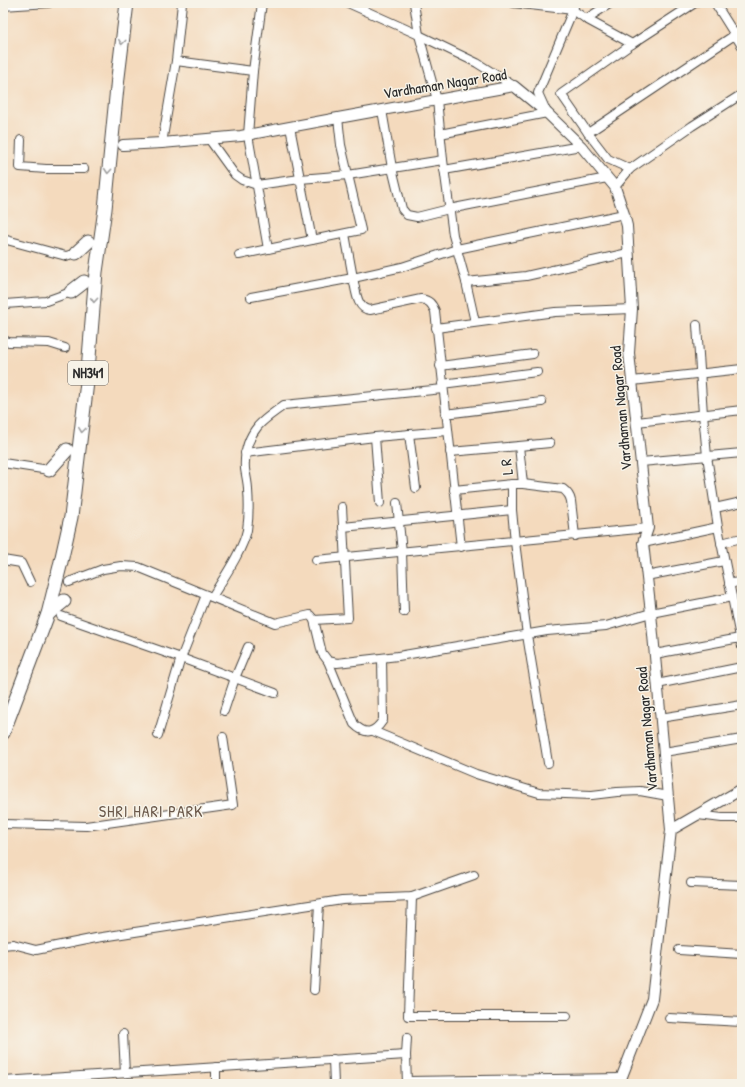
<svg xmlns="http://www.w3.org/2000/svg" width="745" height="1087" font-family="'Patrick Hand',sans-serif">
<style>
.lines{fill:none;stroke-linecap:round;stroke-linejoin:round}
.minor-casing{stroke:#494541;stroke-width:10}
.tertiary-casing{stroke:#494541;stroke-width:12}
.trunk-casing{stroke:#494541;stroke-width:15}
.minor{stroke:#fff;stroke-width:8}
.tertiary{stroke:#fff;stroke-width:10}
.trunk{stroke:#fff;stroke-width:13}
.oneway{stroke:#a0a0a0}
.labels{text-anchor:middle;stroke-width:3;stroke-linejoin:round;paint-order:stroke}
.shield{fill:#f7f3e8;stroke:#686764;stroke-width:1}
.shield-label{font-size:14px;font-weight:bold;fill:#2b2b2b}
.street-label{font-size:15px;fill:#2b2b2b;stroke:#f7f3e8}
.neighbourhood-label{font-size:16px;letter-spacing:1px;fill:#6a584a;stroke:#f7f3e8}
</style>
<rect width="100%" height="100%" fill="#f7f3e8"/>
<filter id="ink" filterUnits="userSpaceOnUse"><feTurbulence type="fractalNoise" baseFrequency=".025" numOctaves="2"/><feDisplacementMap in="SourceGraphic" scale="8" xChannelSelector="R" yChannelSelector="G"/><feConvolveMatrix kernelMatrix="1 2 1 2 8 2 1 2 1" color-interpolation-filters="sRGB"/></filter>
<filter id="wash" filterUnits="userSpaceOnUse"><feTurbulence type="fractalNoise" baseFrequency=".012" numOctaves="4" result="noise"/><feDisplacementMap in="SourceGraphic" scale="16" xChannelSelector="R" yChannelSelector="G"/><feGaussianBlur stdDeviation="0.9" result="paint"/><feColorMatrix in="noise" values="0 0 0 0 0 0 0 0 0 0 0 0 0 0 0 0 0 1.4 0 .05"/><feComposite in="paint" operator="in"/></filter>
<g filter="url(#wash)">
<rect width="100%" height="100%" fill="#f4dabd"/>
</g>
<g filter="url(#ink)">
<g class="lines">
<g class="minor-casing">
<g id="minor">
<polyline points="182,3 176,61 253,71"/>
<polyline points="262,3 253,71 248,135 268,249"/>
<polyline points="348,3 419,35 477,63 514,86"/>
<polyline points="414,3 419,35 437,100 443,160 453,235 466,282 475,322"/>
<polyline points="513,3 573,10 586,19 632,44"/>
<polyline points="715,3 742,46"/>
<polyline points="3,6 49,3"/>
<polyline points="586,19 611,3"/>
<polyline points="382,110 392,168 402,209 407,215 417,217 449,209 607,178"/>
<polyline points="290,127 312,240"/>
<polyline points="588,133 742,30"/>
<polyline points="440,134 547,113 538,93 573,10 575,3"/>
<polyline points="209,139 235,175 242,180 257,185 300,179 348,175 443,160"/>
<polyline points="21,140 20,167 46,169 84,169"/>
<polyline points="162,143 176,61"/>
<polyline points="630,169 608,159 588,133 561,94 632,44 695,3"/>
<polyline points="444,170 581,146"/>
<polyline points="615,187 630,169 692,126 742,94"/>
<polyline points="345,234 353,278 402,267 457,249 624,214"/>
<polyline points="3,239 66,256 76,253"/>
<polyline points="239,255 361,230 341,145 338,118"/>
<polyline points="466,282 526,276 628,253"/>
<path d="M251 297 353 278C356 289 356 309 370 310L421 299C429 300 432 304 435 311L461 547"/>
<polyline points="3,305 5,304 46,301 71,292"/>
<polyline points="697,325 703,414 707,456 718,527 742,647"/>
<polyline points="436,328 555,312 632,309"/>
<polyline points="3,340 9,342 49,343 65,348"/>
<polyline points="440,366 533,354"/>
<polyline points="632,381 742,369"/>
<polyline points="442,384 537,372"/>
<polyline points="445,414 542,402"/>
<polyline points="637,422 742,410"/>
<polyline points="409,434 416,488"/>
<polyline points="375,437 380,503"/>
<polyline points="519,446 523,484"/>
<polyline points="450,452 519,446 550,443"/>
<polyline points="245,453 375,437 447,431"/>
<polyline points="641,462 742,453"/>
<polyline points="3,463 49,470"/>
<polyline points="512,484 512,510 515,542 527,635 548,763"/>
<path d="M454 490 512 484H523L563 489C567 492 570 495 571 501L575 536"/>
<polyline points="397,503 402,552 404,612"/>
<polyline points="715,508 742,502"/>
<polyline points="343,527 512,510"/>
<polyline points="643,543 718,527"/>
<polyline points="721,543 742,538"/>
<polyline points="3,560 21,563 30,582"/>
<polyline points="316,560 648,528"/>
<polyline points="646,576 724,561"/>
<polyline points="69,582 103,569 121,566 138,567 275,623 310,615 314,620 348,618 342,507"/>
<polyline points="729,584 742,581"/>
<path d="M212 597C223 579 243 550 247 530 249 517 249 503 248 490 248 483 246 476 245 469 244 454 248 438 258 426 265 418 275 412 284 405L443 389"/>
<polyline points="61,616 181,658 275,693"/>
<polyline points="314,620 322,653 328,661 337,663 398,656 547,631 606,626 651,613 732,597"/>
<polyline points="655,654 740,638"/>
<path d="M328 661 354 724C365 735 374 734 383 720L382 658"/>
<polyline points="657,684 742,667"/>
<polyline points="224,711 235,678 248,647"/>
<polyline points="660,718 742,705"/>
<polyline points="373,731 476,774 539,793 592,795 617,792 640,791 668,796"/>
<polyline points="158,735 180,661 206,595"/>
<polyline points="664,752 742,739"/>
<polyline points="698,815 722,818 742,818"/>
<polyline points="3,824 86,826 233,805 223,737"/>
<polyline points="691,883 742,885"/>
<polyline points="412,897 408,1016 567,1016"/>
<polyline points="3,945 13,944 36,950 96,938 342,900 412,897 474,875"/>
<polyline points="679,950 742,954"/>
<polyline points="314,990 319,904"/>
<polyline points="669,1018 742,1022"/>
<polyline points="123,1034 125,1073"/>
<polyline points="333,1059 334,1084"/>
<polyline points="4,1081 406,1055"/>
<polyline points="407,1081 621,1078"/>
<polyline points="216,1084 216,1067"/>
<polyline points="407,1084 406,1055 407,1038"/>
</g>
</g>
<g class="tertiary-casing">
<g id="tertiary">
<polyline points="123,145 162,143 241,136 338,118 514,86 547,113 581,146 615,187 624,214 627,226 632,309 629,353 648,528 643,543 651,613 671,830 652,999 619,1084"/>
<polyline points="671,830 742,789"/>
</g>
</g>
<g class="trunk-casing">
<g id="trunk">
<polyline points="76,253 88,242"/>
<polyline points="71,292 84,282"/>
<polyline points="49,470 67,450"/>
<polyline points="48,614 64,601"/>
<polyline points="3,733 48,614 60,566 71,517 87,382 96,272 105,209 118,77 127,3"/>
</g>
</g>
<use href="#minor" class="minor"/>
<use href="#tertiary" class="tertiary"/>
<use href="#trunk" class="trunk"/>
</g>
<defs><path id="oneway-chevron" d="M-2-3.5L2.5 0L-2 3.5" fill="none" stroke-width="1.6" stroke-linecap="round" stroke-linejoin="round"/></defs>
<g class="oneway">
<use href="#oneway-chevron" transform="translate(122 42) rotate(97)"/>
<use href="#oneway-chevron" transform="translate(108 171) rotate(95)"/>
<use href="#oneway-chevron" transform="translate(94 300) rotate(94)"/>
<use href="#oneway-chevron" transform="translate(82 430) rotate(97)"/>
</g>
</g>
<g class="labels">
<rect class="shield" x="68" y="361" width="40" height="24" rx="3"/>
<g class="shield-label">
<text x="88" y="378">NH341</text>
</g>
<g class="street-label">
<text transform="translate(445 84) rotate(-9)" y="5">Vardhaman Nagar Road</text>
<text transform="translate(621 408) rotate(-95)" y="5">Vardhaman Nagar Road</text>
<text transform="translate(507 467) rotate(-97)" y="5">L R</text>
<text transform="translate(647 729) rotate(-95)" y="5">Vardhaman Nagar Road</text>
</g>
<g class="neighbourhood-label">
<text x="151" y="817">SHRI HARI PARK</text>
</g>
</g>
<rect width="745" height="1087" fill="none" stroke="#f7f3e8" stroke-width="16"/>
</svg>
